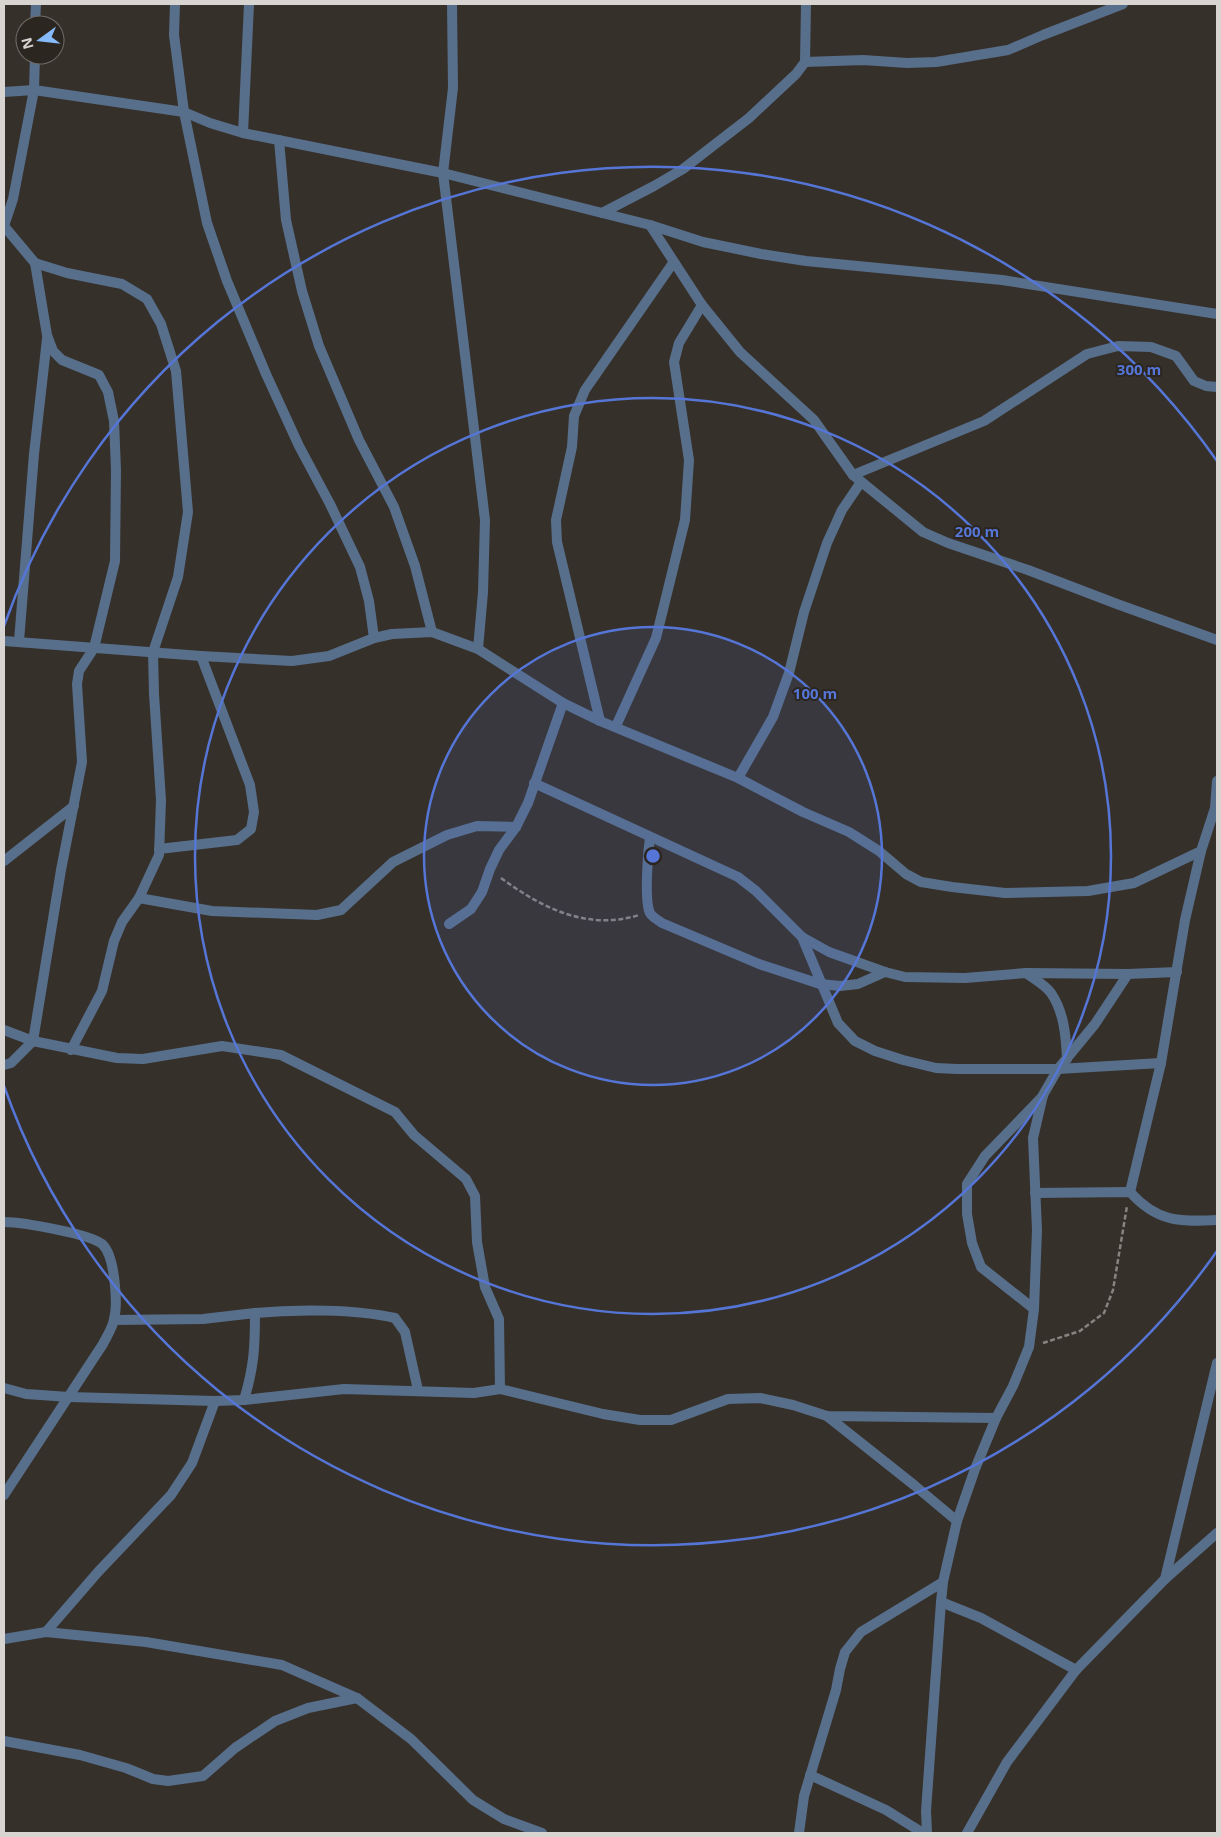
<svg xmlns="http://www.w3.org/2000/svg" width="1221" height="1837" font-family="'Open Sans',sans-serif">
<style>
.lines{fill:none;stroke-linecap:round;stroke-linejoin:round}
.path{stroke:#88837f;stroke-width:2.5;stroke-dasharray:5 2.5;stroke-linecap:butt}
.minor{stroke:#586f8b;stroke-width:10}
.tertiary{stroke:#586f8b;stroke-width:10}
.ring{fill:none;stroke:#5576d6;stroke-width:2.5}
.centre{fill:#5576d6;stroke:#2c2621;stroke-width:2.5}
.ring-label{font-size:15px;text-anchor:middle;font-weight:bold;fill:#5576d6;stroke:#2c2621;stroke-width:4;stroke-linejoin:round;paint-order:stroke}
</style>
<rect width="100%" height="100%" fill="#36302b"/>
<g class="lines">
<g class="path">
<path d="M501 878C542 908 587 931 639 915"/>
<polyline points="1043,1343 1080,1331 1104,1313 1113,1290 1127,1206"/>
</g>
<g class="minor">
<polyline points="175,4 174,35 184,112 207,223 227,281 266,374 299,446 330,504 360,567 369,601 374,638"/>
<polyline points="452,4 453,88 443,173 485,520 483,592 478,649"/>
<polyline points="35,25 36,4"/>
<polyline points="805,62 863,60 907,63 936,62 1008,50 1043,35 1123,4"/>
<polyline points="4,92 34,90 184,112 210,123 243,133 443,173 650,225 703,242 761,254 806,261 1002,280 1217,314"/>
<polyline points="243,133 249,4"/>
<polyline points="279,140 286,220 302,291 319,346 359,440 394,507 415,566 432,632"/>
<polyline points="602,213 654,186 683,169 749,118 796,74 805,62 806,4"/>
<polyline points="650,225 702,305 740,352 814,420 853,475 923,532 948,543 1028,570 1117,604 1217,640"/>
<polyline points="4,226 35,263 47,335 53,351 62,360 99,375 108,392 114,421 116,470 115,561 94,648 79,671 77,684 82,762 61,870 33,1041 11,1063 4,1065"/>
<polyline points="4,226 13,199 34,90 35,55"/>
<polyline points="35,263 67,273 122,284 147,299 161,324 176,371 188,512 178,577 153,652 154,694 161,800 159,855 139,898 122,922 114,941 102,991 71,1050"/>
<polyline points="853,475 984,421 1087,354 1118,346 1151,347 1176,356 1194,381 1206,386 1217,387"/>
<polyline points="4,641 201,656 292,661 329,656 374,638 392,634 432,632 478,649 563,703 600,721 738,778 803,812 849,832 879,851 906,874 921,882 952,887 1005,893 1088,891 1134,883 1201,851"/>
<polyline points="19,641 34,454 47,339"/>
<polyline points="600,721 557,542 556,520 572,447 574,416 585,390 673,263"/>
<polyline points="616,726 656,638 685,520 689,460 674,362 679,343 702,305"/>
<polyline points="738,778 773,717 789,673 804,612 827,543 842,510 861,482"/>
<polyline points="534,783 738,877 756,891 802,937 829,952 885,972 905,977 965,978 1026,973 1128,974"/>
<path d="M650 838C648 852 644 901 650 913 653 918 658 920 662 923L759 964 820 984 840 986 858 984 885 972"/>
<polyline points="159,849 237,840 251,829 254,812 250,785 201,656"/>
<polyline points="4,861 74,806"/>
<polyline points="139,898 212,911 317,915 341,910 393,862 447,835 477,826 516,827"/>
<polyline points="449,924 471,909 482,892 490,869 499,850 516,827 528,803 563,703"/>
<polyline points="802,937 838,1023 855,1041 875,1051 903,1060 936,1068 957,1069 1058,1069 1161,1063"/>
<path d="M1026 973C1034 979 1045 985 1051 993 1064 1012 1066 1036 1067 1059"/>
<polyline points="4,1030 33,1041 117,1058 143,1059 222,1046 281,1055 395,1112 414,1135 466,1179 475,1196 477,1242 485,1287 499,1319 500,1389"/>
<polyline points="1130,1192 1161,1063 1185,920 1201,851 1215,808 1217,781"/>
<path d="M1035 1193 1130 1192C1157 1222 1179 1222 1217 1220"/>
<path d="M4 1222C20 1222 93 1234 103 1245 115 1257 118 1304 114 1319 113 1327 107 1336 103 1344L4 1495"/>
<polyline points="1034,1309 981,1267 972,1243 967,1214 967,1184 985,1156 1043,1096"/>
<path d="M255 1313C296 1309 355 1309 395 1318L405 1332 418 1390"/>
<path d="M114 1320 203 1319 255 1313C255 1347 254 1367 244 1400"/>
<polyline points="4,1388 26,1394 69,1397 215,1401 244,1400 344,1389 474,1393 500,1389 603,1414 640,1420 671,1420 728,1399 760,1398 793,1405 827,1416 996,1418"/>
<polyline points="827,1416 914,1485 957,1521"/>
<polyline points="1165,1579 1217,1363"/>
<polyline points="941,1602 981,1618 1076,1670"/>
<polyline points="46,1632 98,1572 171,1495 192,1463 215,1401"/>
<polyline points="4,1639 46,1632 146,1642 282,1665 357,1698 411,1739 473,1800 504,1819 542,1833"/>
<polyline points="4,1741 80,1755 126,1768 153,1779 168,1781 203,1776 235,1748 275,1721 308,1708 357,1698"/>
<polyline points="810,1775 886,1810 923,1833"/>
<polyline points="799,1833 804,1796 836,1690 840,1669 845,1652 861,1632 943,1582"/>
<polyline points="927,1833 926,1811 941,1602 943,1582 957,1521 975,1469 996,1418 1013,1386 1029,1347 1034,1309 1037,1230 1033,1138 1043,1095 1058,1069 1095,1024 1128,974 1177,972"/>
</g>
<polyline class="tertiary" points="967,1833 1007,1762 1076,1670 1165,1579 1217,1533"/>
</g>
<circle cx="653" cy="856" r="229" fill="#5576d6" fill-opacity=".12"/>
<g class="ring">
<circle cx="653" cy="856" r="229"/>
<circle cx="653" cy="856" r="458"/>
<path d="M1217 1251A688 688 0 0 1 4 1086M4 626A688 688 0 0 1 1217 461"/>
</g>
<circle cx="653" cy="856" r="8" class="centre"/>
<g class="ring-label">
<text x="1139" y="375">300 m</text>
<text x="977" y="537">200 m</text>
<text x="815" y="699">100 m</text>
</g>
<rect width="1221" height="1837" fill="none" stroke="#d8d4d1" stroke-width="10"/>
<g transform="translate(40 40) rotate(255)"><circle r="24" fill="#2c2621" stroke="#716c67"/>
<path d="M0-4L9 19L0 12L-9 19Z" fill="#86bbfb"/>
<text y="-8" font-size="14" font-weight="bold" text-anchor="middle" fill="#d8d4d1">N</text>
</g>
</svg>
